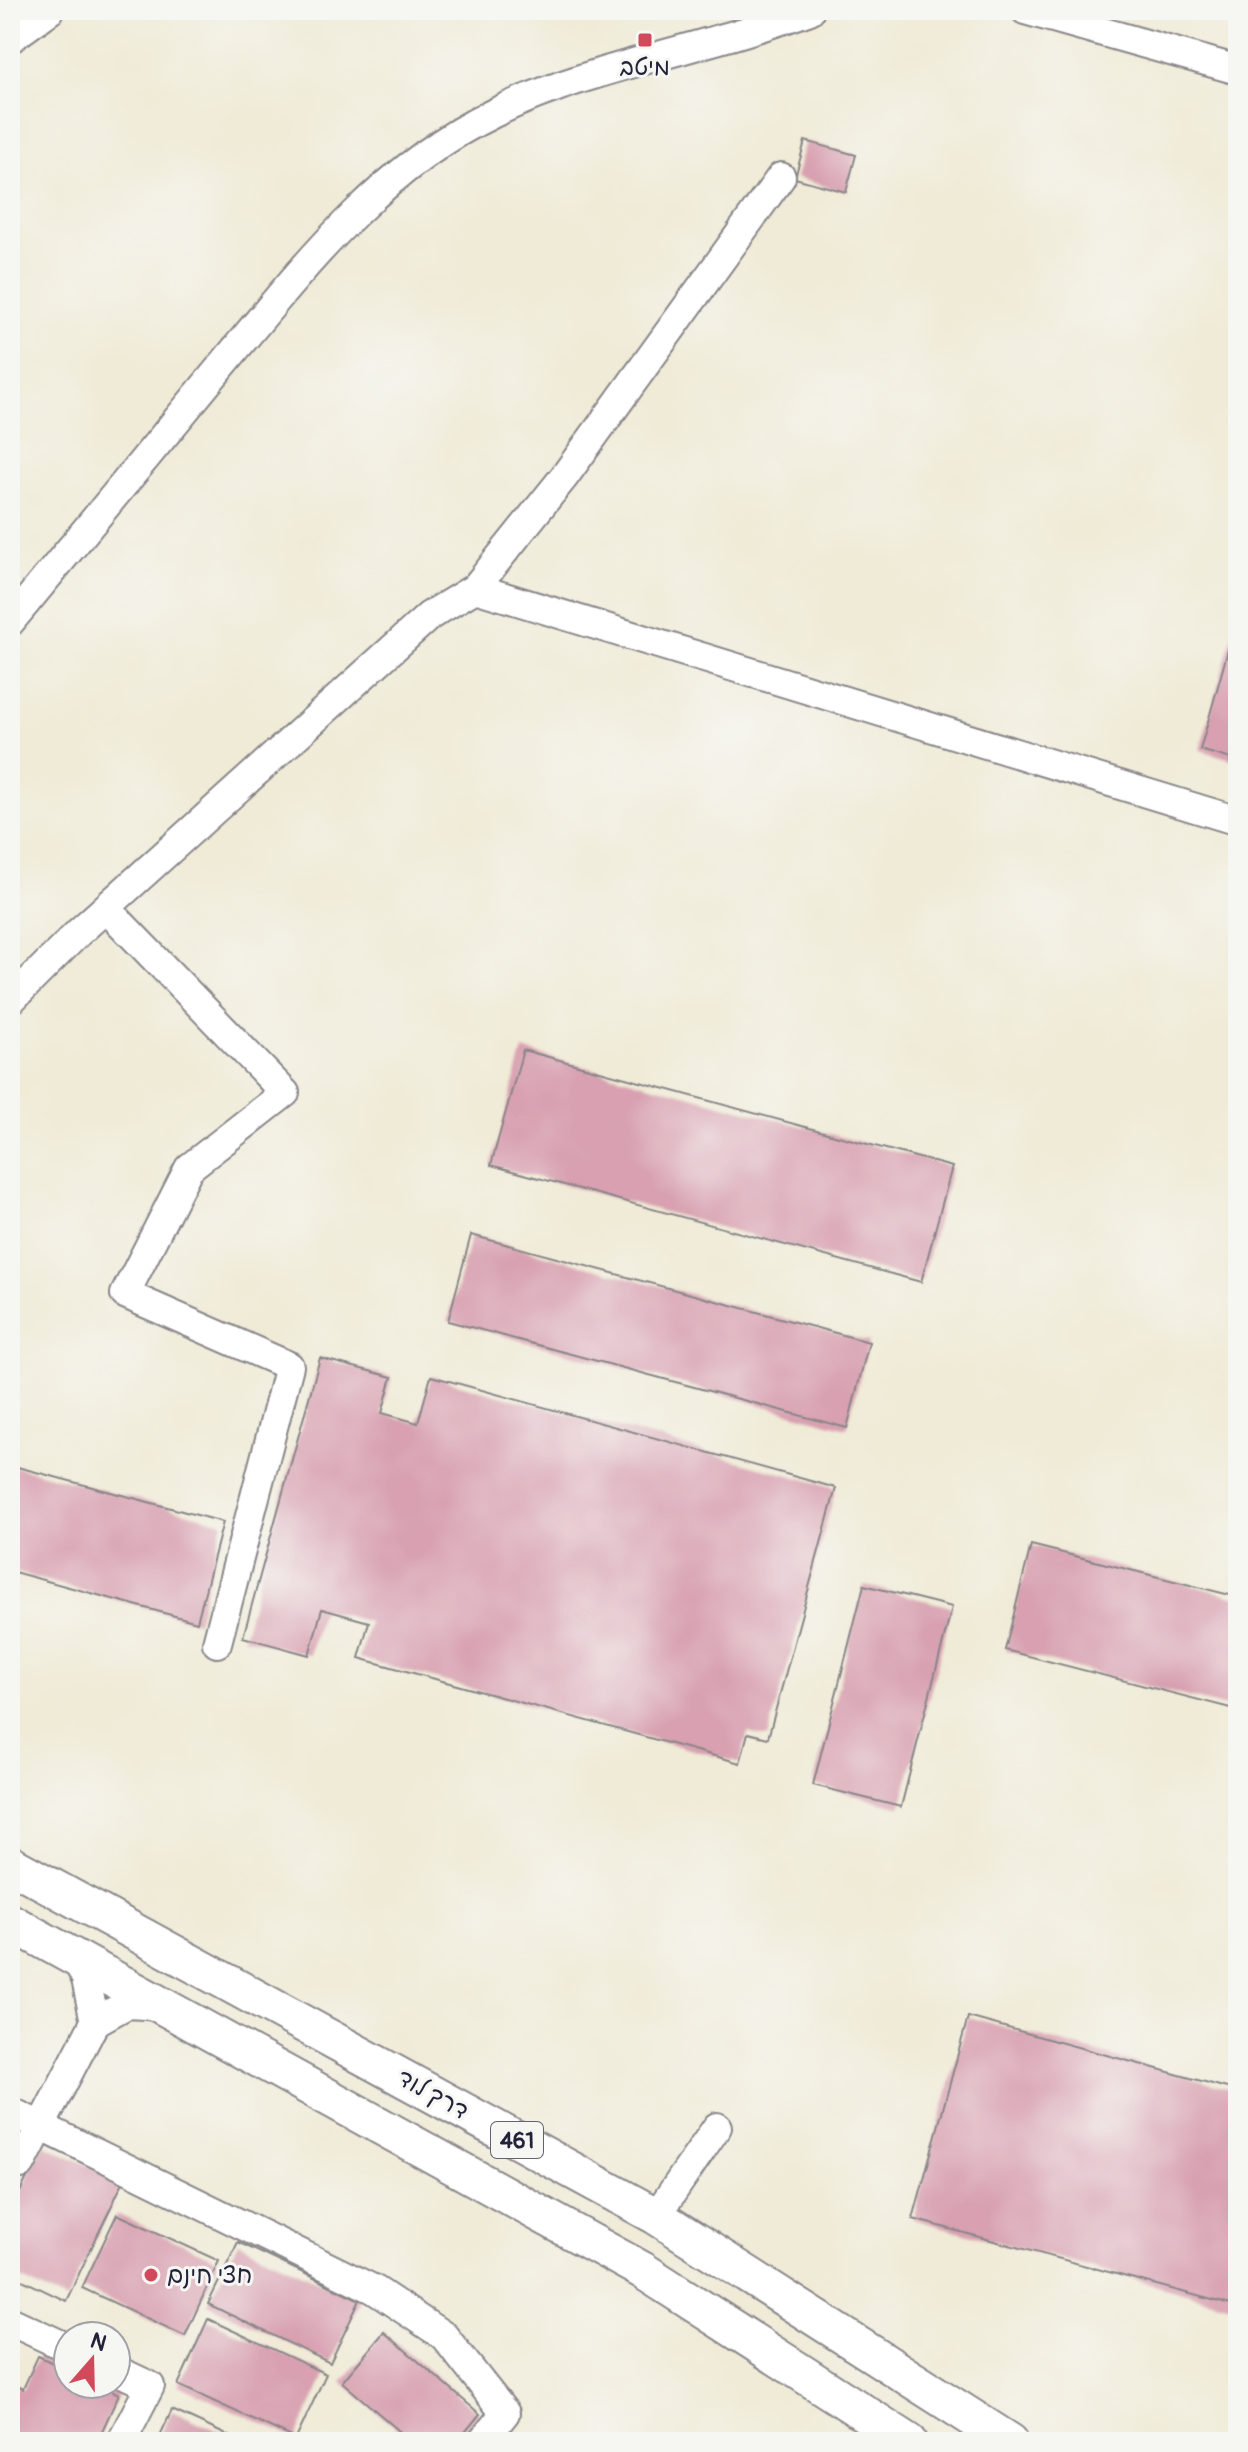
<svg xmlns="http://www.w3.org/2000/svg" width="1248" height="2452" font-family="Pangolin,'Playpen Sans Hebrew',sans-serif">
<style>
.building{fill:#d8a0b0}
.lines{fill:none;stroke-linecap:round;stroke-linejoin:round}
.minor-casing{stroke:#898689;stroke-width:32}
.major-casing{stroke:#898689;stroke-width:40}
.minor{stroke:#fff;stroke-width:28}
.major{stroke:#fff;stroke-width:36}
.poi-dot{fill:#d1495b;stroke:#f6f6f2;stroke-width:3}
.labels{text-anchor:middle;stroke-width:6;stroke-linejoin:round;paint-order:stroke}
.shield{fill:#f6f6f2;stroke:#626272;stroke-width:2}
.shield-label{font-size:22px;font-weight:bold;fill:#22223b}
.poi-label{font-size:24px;fill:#22223b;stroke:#f6f6f2}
.street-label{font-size:24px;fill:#22223b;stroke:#f6f6f2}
</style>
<rect width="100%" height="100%" fill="#f6f6f2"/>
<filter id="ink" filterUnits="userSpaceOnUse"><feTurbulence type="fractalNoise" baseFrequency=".0125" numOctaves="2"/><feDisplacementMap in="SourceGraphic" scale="16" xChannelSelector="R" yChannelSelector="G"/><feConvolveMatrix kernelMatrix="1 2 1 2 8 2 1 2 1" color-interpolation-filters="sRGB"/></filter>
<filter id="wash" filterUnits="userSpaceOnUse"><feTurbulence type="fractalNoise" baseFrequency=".006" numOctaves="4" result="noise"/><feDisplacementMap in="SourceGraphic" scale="32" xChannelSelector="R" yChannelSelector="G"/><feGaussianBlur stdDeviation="1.8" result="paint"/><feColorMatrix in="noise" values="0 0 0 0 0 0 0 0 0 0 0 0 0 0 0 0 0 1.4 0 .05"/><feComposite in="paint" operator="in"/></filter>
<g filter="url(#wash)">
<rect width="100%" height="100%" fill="#f0ebd7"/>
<g id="blocks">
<g class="building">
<polygon points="805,141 856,155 846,192 795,178"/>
<polygon points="1237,618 1238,618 1238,761 1200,750"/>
<polygon points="523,1050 952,1167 921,1282 491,1165"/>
<polygon points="471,1235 869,1342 847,1428 448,1321"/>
<polygon points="320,1358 392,1377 382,1413 418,1423 431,1376 836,1488 768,1738 748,1733 740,1763 359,1658 369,1622 322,1609 309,1655 243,1637"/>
<polygon points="10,1465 223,1522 197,1622 10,1571"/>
<polygon points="1031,1545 1238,1597 1238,1710 1005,1650"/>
<polygon points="864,1585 952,1607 901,1807 813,1785"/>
<polygon points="968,2017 1238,2091 1238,2307 913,2219"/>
<polygon points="43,2144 123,2182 66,2301 10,2274 10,2213"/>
<polygon points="117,2214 219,2261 185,2336 82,2288"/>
<polygon points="238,2242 360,2300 330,2363 208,2304"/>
<polygon points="208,2319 326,2374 296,2439 178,2385"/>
<polygon points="384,2332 480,2414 457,2442 412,2442 342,2382"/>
<polygon points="38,2356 68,2370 68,2384 98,2384 119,2394 97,2442 10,2442 10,2383 23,2389"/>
<polygon points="172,2410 242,2442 157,2442"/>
</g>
</g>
</g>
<g filter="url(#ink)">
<use href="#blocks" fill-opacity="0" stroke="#898689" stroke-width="2"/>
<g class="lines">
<g class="minor-casing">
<g id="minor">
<polyline points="1025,10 1238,70"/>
<polyline points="10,39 50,10"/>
<polyline points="475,588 1238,821"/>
<path d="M10 622C78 540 146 458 214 375 297 276 374 171 494 113 594 65 706 49 810 10"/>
<polyline points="106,908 285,1093 189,1168 125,1294 289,1366 217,1643"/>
<polyline points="10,1001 79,932 429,616 475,588 564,477 781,177"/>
<polyline points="76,1958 86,1979 95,2022"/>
<polyline points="10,2111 375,2290 444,2336 505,2413 482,2442"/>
<polyline points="21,2164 95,2022 127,2004 161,2006"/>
<polyline points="656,2216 717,2127"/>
<polyline points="10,2321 68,2348"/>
<polyline points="116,2370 150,2386 121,2442"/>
</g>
</g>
<g class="major-casing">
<g id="major">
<polyline points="10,1864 656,2216 1010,2442"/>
<polyline points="10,1922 642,2270 909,2442"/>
</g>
</g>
<use href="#minor" class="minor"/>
<use href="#major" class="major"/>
</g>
</g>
<g class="poi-dot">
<rect x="637" y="32" width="16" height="16" rx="4"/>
<circle cx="151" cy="2275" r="8"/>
</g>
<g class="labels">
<rect class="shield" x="491" y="2122" width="52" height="36" rx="6"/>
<g class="shield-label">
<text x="517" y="2148">461</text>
</g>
<g class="poi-label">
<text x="645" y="75">מיטב</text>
<text x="167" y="2283" text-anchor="start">חצי חינם</text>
</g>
<g class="street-label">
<text transform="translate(433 2094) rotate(29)" y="8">דרך לוד</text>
</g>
</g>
<rect width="1248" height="2452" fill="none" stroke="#f6f6f2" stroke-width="40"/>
<g transform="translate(92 2360) rotate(20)"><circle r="38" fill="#f6f6f2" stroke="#a1a1a9" stroke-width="2"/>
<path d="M0-6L14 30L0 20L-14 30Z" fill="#d1495b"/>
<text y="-12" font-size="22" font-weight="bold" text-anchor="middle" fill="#22223b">N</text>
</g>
</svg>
